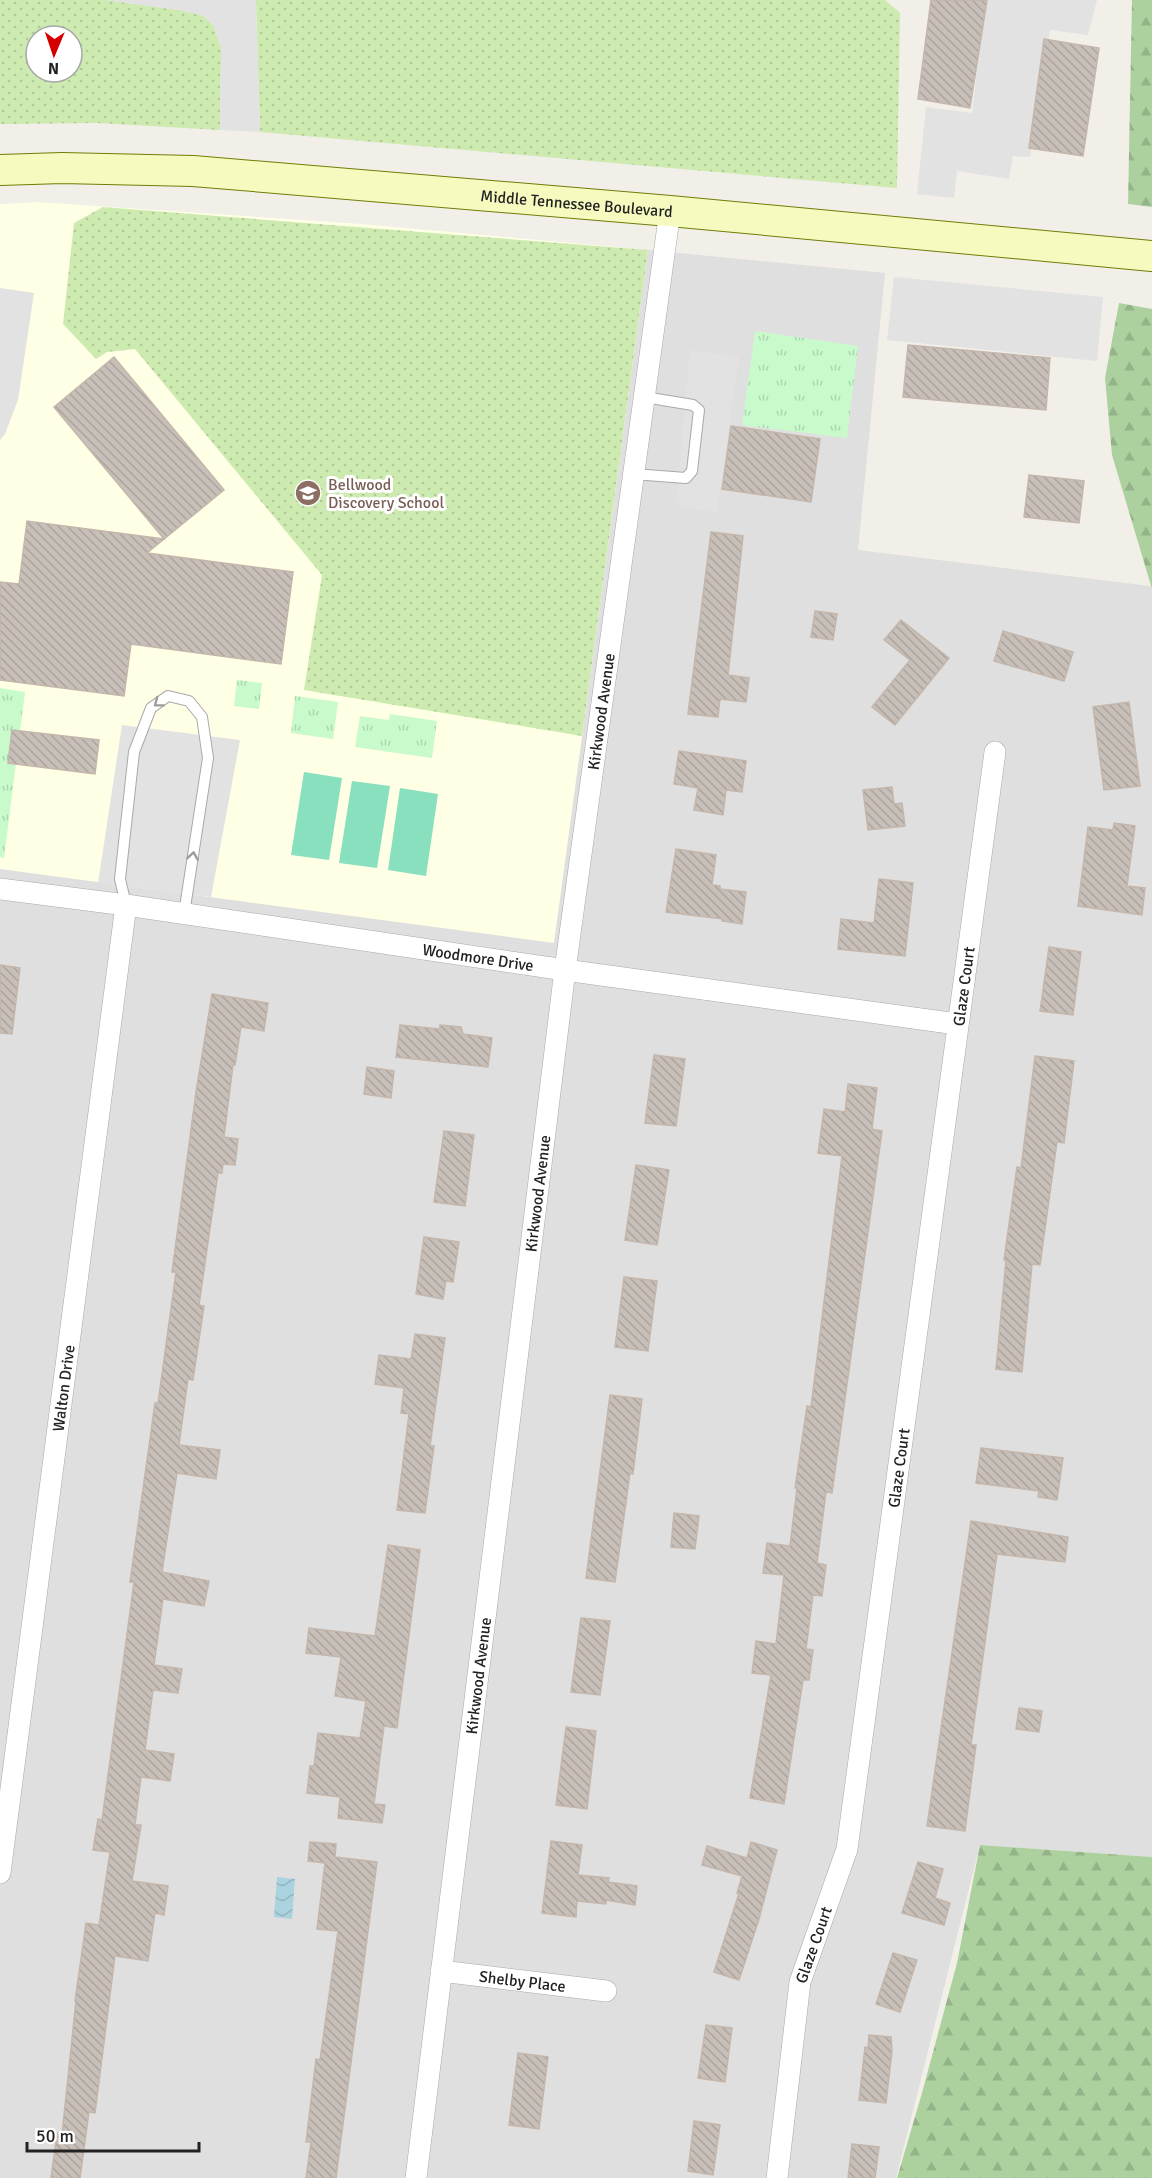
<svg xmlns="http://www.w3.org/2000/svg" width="1152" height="2178" font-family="Signika,sans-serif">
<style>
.residential{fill:#e0dfdf}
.education{fill:#ffffe5}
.grass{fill:url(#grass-dots);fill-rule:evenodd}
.forest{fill:url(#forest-firs)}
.park{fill:url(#park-tufts)}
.pitch{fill:#88e0be}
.parking{fill:#e2e2e2}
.water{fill:url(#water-waves)}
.building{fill:url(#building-back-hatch);stroke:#c4b6ab;stroke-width:1.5}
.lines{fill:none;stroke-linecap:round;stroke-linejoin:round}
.lane-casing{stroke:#a9a9a9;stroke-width:12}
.street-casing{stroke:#a9a9a9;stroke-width:22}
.secondary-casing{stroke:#707d05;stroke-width:32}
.lane{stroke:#fff;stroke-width:10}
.street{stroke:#fff;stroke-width:21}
.secondary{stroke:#f7fabf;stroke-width:30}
.oneway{stroke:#9c9c9c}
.labels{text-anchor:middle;stroke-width:6;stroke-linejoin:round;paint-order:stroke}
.street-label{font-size:16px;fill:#222;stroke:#fff}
.education-label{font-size:16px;fill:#785e54;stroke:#fff;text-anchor:start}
</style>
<defs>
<pattern id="grass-dots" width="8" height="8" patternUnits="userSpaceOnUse" patternTransform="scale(1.5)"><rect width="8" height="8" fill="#cdebb0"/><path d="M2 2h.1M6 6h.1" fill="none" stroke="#b0c997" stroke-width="1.8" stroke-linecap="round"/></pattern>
<pattern id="forest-firs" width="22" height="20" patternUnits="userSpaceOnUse" patternTransform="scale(1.5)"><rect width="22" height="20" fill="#add19e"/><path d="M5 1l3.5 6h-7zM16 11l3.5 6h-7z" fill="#95b388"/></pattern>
<pattern id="park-tufts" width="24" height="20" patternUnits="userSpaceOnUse" patternTransform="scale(1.5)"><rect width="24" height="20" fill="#c8facc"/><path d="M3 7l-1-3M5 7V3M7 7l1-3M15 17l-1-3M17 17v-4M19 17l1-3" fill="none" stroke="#acd6af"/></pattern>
<pattern id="water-waves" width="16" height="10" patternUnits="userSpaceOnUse" patternTransform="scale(1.5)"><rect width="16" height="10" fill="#aad3df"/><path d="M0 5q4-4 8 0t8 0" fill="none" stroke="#92b5bf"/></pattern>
<pattern id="building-back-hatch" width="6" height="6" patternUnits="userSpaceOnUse" patternTransform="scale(1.5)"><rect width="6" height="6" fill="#c7bfb8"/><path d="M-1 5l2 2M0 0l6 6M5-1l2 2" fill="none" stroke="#aba49e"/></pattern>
</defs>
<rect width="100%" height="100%" fill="#f2efe9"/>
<polygon class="residential" points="37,202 648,250 885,273 858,550 1150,586 1152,589 1152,1857 980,1845 896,2178 0,2178 0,204"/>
<polygon class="education" points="37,202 361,224 648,250 554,943 0,869 0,204"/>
<g class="grass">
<path d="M0 0H106L185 11 204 16 214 26 221 48 220 130 97 123 0 124ZM36 36H72V72H36Z"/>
<polygon points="256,0 885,0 900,13 897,188 260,132"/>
<polygon points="103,207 648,250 582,736 304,690 322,575 135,349 107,352 96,359 63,324 74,223"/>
</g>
<g class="forest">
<polygon points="1132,0 1152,0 1152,207 1128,204"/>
<polygon points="1119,303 1152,309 1152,589 1112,455 1105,378"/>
<polygon points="980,1845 1152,1857 1152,2178 897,2178 922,2093 957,1963"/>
</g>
<g class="park">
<polygon points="755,331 858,346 847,438 742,425"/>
<polygon points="237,680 262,683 259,709 234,706"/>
<polygon points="0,688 25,692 4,858 0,857"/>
<polygon points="295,696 338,702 333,739 291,733"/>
<polygon points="390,714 437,721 432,758 355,747 360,716 389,720"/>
</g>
<g class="pitch">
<polygon points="304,772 342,778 329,860 291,855"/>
<polygon points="352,781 390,786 377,868 339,863"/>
<polygon points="400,788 438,794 426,876 388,870"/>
</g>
<g class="parking">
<polygon points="106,0 256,0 260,132 220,130 221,48 214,26 204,16 185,11"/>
<polygon points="985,0 1097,0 1088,35 1050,30 1030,157 1013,156 1009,179 957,171 954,198 917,194 926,107 972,113"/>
<polygon points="894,277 1103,297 1097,361 887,340"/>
<polygon points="0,288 34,293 18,400 5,434 0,440"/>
<polygon points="690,350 739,357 717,512 676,506"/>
<polygon points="122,725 240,740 211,897 98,883"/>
</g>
<polygon class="water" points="277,1877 295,1879 292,1919 274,1917"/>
<g class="building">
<polygon points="931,0 987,0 970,108 918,99"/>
<polygon points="1044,39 1099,48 1083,156 1029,148"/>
<polygon points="908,345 1050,358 1046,410 903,397"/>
<polygon points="114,357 224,490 147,553 293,572 281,664 131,644 124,696 0,680 0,582 19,584 27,521 164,539 54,407"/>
<polygon points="731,426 820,439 811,502 722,489"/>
<polygon points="1029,475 1084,481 1079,523 1024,517"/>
<polygon points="711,532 743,536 728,675 749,678 746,702 720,699 718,717 688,714"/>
<polygon points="815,611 837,614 833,640 811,637"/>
<polygon points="901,620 949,658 895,725 872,707 910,660 884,640"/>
<polygon points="1003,631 1073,652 1064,681 994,661"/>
<polygon points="1129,702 1140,786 1104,790 1093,707"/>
<polygon points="12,730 99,740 95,774 8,763"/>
<polygon points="679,751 746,761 742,792 726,790 723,815 694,810 698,788 674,784"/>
<polygon points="892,787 894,804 902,803 905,826 868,830 863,790"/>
<polygon points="1114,823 1135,826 1127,886 1145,888 1142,915 1078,906 1088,827 1113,830"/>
<polygon points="676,849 716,855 712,885 720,886 720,889 746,892 742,924 722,921 723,919 666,912"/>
<polygon points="879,879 913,883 905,956 838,949 841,919 874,923"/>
<polygon points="1049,947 1081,952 1073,1015 1040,1011"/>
<polygon points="0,965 20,968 12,1034 0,1033"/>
<polygon points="212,994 268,1003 264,1031 241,1027 235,1065 233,1065 224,1137 238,1139 235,1165 223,1164 222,1173 218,1173 199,1305 204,1306 193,1380 188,1379 179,1445 220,1450 216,1479 177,1473 162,1572 209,1581 204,1606 163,1599 154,1665 182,1669 178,1693 153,1690 145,1750 174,1754 170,1781 141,1777 135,1825 141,1825 132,1881 168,1886 164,1915 155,1913 148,1961 115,1956 95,2113 89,2112 80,2178 51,2178 57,2133 62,2134 76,2001 75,2001 86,1923 99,1925 110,1852 93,1850 98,1819 102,1820 134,1582 130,1582 155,1403 158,1403 176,1272 172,1272 196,1092"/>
<polygon points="400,1025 440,1029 440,1025 461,1027 463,1034 492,1038 488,1067 396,1057"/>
<polygon points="654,1055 685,1059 676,1126 645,1123"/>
<polygon points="1035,1056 1074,1061 1064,1143 1057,1142 1040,1265 1032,1264 1022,1372 996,1369 1006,1260 1004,1260 1017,1167 1021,1168"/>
<polygon points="367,1067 394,1071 391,1098 364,1094"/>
<polygon points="848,1084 877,1088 872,1129 882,1131 832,1493 826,1492 817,1563 826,1565 822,1596 813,1595 806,1649 813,1650 809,1680 803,1680 784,1804 750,1798 771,1675 752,1673 756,1641 776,1644 784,1575 763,1573 767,1543 790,1546 797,1488 795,1488 807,1406 811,1407 842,1156 818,1153 824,1109 845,1112"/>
<polygon points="444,1131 474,1135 465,1206 434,1202"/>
<polygon points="636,1165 669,1170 657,1245 625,1240"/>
<polygon points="424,1237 459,1242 453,1282 446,1281 443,1299 416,1294"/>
<polygon points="624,1277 657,1281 648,1351 615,1347"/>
<polygon points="415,1334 445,1338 430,1446 434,1446 425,1513 397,1510 409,1414 401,1413 404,1388 375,1384 379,1355 411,1359"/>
<polygon points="610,1395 642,1399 633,1474 630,1473 615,1582 586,1578"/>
<polygon points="981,1448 1063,1458 1057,1500 1038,1497 1039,1491 976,1483"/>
<polygon points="674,1513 699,1516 695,1549 671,1547"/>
<polygon points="971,1521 1068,1537 1065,1562 997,1554 971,1745 976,1745 965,1831 927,1826"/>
<polygon points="388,1545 420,1550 397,1728 384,1726 374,1804 385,1805 382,1823 338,1818 340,1797 307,1793 310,1766 314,1766 318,1733 360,1738 366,1701 335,1696 341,1657 306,1653 309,1628 375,1636"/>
<polygon points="581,1618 610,1621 600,1695 571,1692"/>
<polygon points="1019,1708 1042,1711 1039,1732 1016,1729"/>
<polygon points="566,1727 596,1731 587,1809 556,1805"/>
<polygon points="551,1841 582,1845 578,1875 609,1878 608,1882 637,1886 635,1905 606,1900 606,1904 577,1901 576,1917 542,1913"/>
<polygon points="310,1842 336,1844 335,1857 377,1862 336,2178 306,2178 311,2142 306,2142 316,2059 320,2060 338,1931 317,1929 325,1863 308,1861"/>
<polygon points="751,1842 777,1850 759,1919 739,1980 714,1972 739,1893 737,1893 742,1876 702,1865 707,1846 747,1858"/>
<polygon points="918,1862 943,1869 935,1898 950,1903 944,1925 902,1913"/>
<polygon points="893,1953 917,1960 900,2012 876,2004"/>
<polygon points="706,2025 732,2028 725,2082 698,2078"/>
<polygon points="869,2035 891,2037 892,2051 886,2103 859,2100 865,2047 868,2048"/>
<polygon points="518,2053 548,2057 539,2129 509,2125"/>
<polygon points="694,2121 720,2125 713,2175 688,2171"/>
<polygon points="852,2144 879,2147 875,2178 848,2178"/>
</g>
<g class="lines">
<g class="lane-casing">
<g id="lane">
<polyline points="633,474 686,478 692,471 699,410 693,405 644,397"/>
<polyline points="126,905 120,879 134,752 151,708 168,696 189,701 202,717 208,758 184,914"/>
</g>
</g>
<g class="street-casing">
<g id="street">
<path id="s1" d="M0 889 126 905 565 970 957 1024"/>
<path id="s2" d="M0 1873 126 905"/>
<path id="s3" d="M441 1971 606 1991"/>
<path id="s4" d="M416 2178 565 970 670 211"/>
<path id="s5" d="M777 2178 800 1982 847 1849 995 752"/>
</g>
</g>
<g class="secondary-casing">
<g id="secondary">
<path id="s6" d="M0 170 62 168 193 171 670 211 1152 256"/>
</g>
</g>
<use href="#lane" class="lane"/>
<use href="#street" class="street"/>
<use href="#secondary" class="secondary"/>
</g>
<defs><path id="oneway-chevron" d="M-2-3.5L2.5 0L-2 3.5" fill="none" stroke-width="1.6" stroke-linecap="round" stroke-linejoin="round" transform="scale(1.5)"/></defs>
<g class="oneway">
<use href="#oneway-chevron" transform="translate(158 703) rotate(143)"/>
<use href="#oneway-chevron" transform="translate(193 856) rotate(-81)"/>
</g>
<defs>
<g id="school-disc" transform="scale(1.35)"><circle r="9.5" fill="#8d6e63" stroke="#fff"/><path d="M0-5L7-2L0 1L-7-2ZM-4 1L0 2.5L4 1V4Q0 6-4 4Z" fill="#fff"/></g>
</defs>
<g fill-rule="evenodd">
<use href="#school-disc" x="308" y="493"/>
</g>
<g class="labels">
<g class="street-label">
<text dy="6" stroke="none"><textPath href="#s6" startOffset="578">Middle Tennessee Boulevard</textPath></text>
<text dy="6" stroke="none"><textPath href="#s4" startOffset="1478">Kirkwood Avenue</textPath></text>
<text dy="6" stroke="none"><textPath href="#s1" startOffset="483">Woodmore Drive</textPath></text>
<text dy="6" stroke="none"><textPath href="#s5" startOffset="1209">Glaze Court</textPath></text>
<text dy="6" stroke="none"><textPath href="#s4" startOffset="992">Kirkwood Avenue</textPath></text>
<text dy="6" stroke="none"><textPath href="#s2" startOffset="489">Walton Drive</textPath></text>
<text dy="6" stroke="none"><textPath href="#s5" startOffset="723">Glaze Court</textPath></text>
<text dy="6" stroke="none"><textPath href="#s4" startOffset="506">Kirkwood Avenue</textPath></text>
<text dy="6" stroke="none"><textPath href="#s5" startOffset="237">Glaze Court</textPath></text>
<text dy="6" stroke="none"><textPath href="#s3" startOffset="82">Shelby Place</textPath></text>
</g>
<g class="education-label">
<text x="328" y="490">Bellwood<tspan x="328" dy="18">Discovery School</tspan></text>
</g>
</g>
<g transform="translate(54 54) rotate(182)"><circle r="28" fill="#ffffff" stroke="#a7a7a7" stroke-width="1.5"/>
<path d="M0-4.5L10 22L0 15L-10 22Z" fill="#d40000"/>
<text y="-9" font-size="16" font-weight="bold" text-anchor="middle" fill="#222222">N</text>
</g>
<path d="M27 2142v9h172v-9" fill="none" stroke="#222222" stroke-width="3"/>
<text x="36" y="2142" font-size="18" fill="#222222" stroke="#ffffff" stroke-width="4.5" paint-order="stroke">50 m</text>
</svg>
